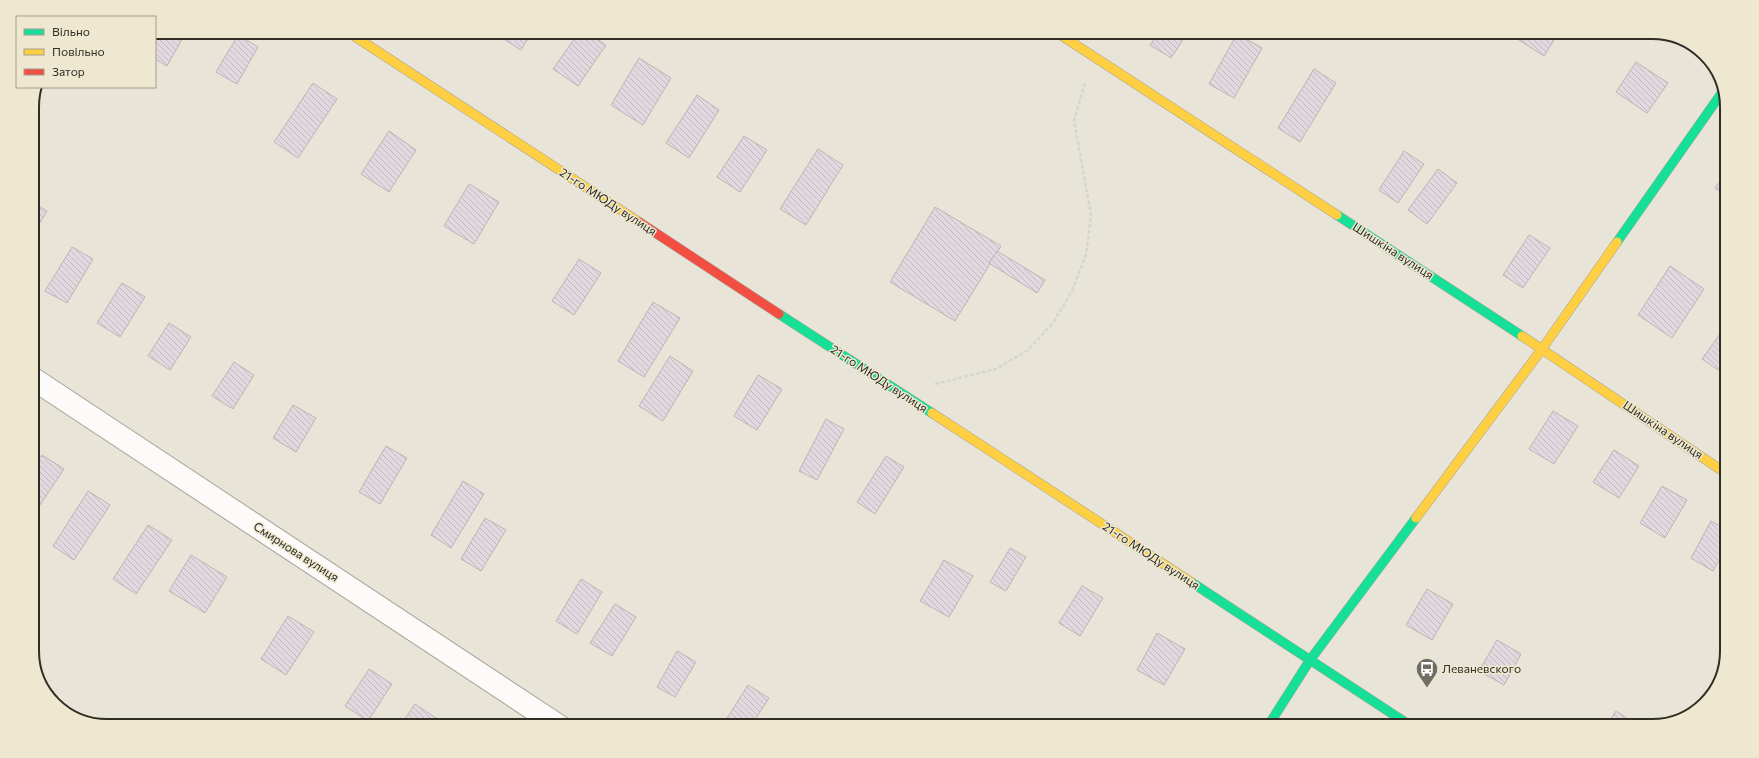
<svg xmlns="http://www.w3.org/2000/svg" width="1759" height="758" font-family="Commissioner,sans-serif">
<style>
.building{fill:url(#building-back-hatch);stroke:#bab6b4}
.lines{fill:none;stroke-linecap:round;stroke-linejoin:round}
.street-casing{stroke:#a7a49a;stroke-width:24}
.fast-casing{stroke:#a7a49a;stroke-width:10}
.slow-casing{stroke:#a7a49a;stroke-width:10}
.jam-casing{stroke:#a7a49a;stroke-width:10}
.path{stroke:#d5d5d1;stroke-width:2.5;stroke-dasharray:4 2;stroke-linecap:butt}
.street{stroke:#fcfbf9;stroke-width:22}
.fast{stroke:#16e098;stroke-width:9}
.slow{stroke:#ffcf43;stroke-width:9}
.jam{stroke:#f24e42;stroke-width:9}
.labels{text-anchor:middle;stroke-width:3;stroke-linejoin:round;paint-order:stroke}
.street-label{font-size:12px;fill:#2f2d24;stroke:#eee8d1}
.poi-label{font-size:12px;fill:#2f2d24;stroke:#eee8d1;text-anchor:start}
.rim{fill:none;stroke:#2f2d24;stroke-width:2}
</style>
<defs>
<pattern id="building-back-hatch" width="6" height="6" patternUnits="userSpaceOnUse"><rect width="6" height="6" fill="#e2d9e0"/><path d="M-1 5l2 2M0 0l6 6M5-1l2 2" fill="none" stroke="#c2bbc0"/></pattern>
</defs>
<rect width="100%" height="100%" fill="#e8e4d7"/>
<g class="building">
<polygon points="155,32 186,32 167,66 155,59"/>
<polygon points="497,32 532,32 521,50 496,34"/>
<polygon points="579,32 587,32 606,45 578,86 553,69"/>
<polygon points="1159,32 1188,32 1171,58 1150,45"/>
<polygon points="1524,32 1559,32 1544,56 1519,40"/>
<polygon points="1237,34 1262,48 1234,98 1209,84"/>
<polygon points="238,35 258,47 237,84 216,72"/>
<polygon points="639,58 671,78 643,125 611,105"/>
<polygon points="1636,62 1668,83 1647,113 1616,92"/>
<polygon points="1314,69 1336,83 1300,142 1278,128"/>
<polygon points="313,83 337,99 298,158 274,142"/>
<polygon points="697,95 719,110 689,158 666,143"/>
<polygon points="389,131 416,150 389,192 361,174"/>
<polygon points="744,136 767,150 740,192 717,177"/>
<polygon points="818,149 843,165 806,225 780,209"/>
<polygon points="1404,151 1424,164 1398,203 1379,190"/>
<polygon points="1438,169 1457,183 1427,224 1408,210"/>
<polygon points="1727,172 1727,196 1715,188"/>
<polygon points="469,184 499,202 474,244 444,226"/>
<polygon points="32,202 47,211 32,236"/>
<polygon points="935,207 1001,246 955,321 890,282"/>
<polygon points="1529,235 1550,248 1523,288 1503,275"/>
<polygon points="72,247 93,259 67,303 45,291"/>
<polygon points="997,251 1045,280 1037,293 989,263"/>
<polygon points="579,259 601,273 574,315 552,301"/>
<polygon points="1670,266 1704,289 1672,338 1638,315"/>
<polygon points="122,283 145,297 120,337 97,323"/>
<polygon points="653,302 680,318 644,377 618,361"/>
<polygon points="169,323 191,337 170,370 148,356"/>
<polygon points="1727,324 1727,370 1724,374 1702,359"/>
<polygon points="670,356 693,371 663,421 639,406"/>
<polygon points="234,362 254,375 233,409 212,396"/>
<polygon points="758,375 782,389 757,430 734,416"/>
<polygon points="293,405 316,418 296,452 273,438"/>
<polygon points="1553,411 1578,426 1554,464 1529,449"/>
<polygon points="826,419 844,429 817,480 799,471"/>
<polygon points="386,446 407,458 380,504 359,492"/>
<polygon points="1614,450 1639,466 1619,498 1593,482"/>
<polygon points="42,455 64,469 40,505 32,500 32,470"/>
<polygon points="886,456 904,467 875,514 857,502"/>
<polygon points="463,481 484,494 451,548 431,535"/>
<polygon points="1662,486 1687,500 1665,538 1640,523"/>
<polygon points="88,491 110,505 74,560 53,546"/>
<polygon points="485,518 506,530 481,571 461,559"/>
<polygon points="1711,521 1727,530 1727,546 1713,571 1691,558"/>
<polygon points="148,525 172,540 136,594 113,579"/>
<polygon points="1010,548 1026,557 1006,591 990,582"/>
<polygon points="191,555 227,577 205,613 169,591"/>
<polygon points="944,560 973,576 949,617 920,601"/>
<polygon points="581,579 602,592 577,634 556,621"/>
<polygon points="1082,586 1103,598 1080,636 1059,623"/>
<polygon points="1427,589 1453,604 1432,640 1406,625"/>
<polygon points="615,604 636,617 612,656 590,643"/>
<polygon points="288,616 314,632 286,675 261,659"/>
<polygon points="1157,633 1185,649 1164,685 1137,670"/>
<polygon points="1497,640 1521,654 1504,685 1479,671"/>
<polygon points="677,651 696,662 675,697 657,687"/>
<polygon points="369,669 392,684 368,721 345,706"/>
<polygon points="748,685 769,698 751,726 722,726"/>
<polygon points="415,704 448,726 400,726"/>
<polygon points="1616,711 1634,723 1632,726 1606,726"/>
</g>
<g class="lines">
<g class="street-casing">
<polyline id="street" points="32,378 559,726"/>
</g>
<g class="fast-casing">
<g id="fast">
<polyline points="1337,215 1522,336"/>
<polyline points="1617,242 1723,91"/>
<polyline points="779,314 932,413"/>
<polyline points="1191,582 1411,726"/>
<polyline points="1268,726 1310,660 1416,518"/>
</g>
</g>
<g class="slow-casing">
<g id="slow">
<polyline points="348,32 639,222"/>
<polyline points="1056,32 1337,215"/>
<polyline points="1522,336 1727,474"/>
<polyline points="932,413 1191,582"/>
<polyline points="1416,518 1542,349 1617,242"/>
</g>
</g>
<g class="jam-casing">
<polyline id="jam" points="639,222 779,314"/>
</g>
<polyline class="path" points="935,384 996,369 1028,350 1053,323 1072,291 1086,255 1091,215 1074,120 1085,83"/>
<use href="#street" class="street"/>
<use href="#fast" class="fast"/>
<use href="#slow" class="slow"/>
<use href="#jam" class="jam"/>
</g>
<defs>
<g id="bus-pin" transform="scale(1.15)"><path d="M0 17L-7.5 6A9.5 9.5 0 1 1 7.5 6Z" fill="#706d63" stroke="#eee8d1"/><path d="M-5-6H5V4H4V6H2V4H-2V6H-4V4H-5ZM-3.5-4V0h7V-4ZM-3.5 1.2v1.5H-2V1.2ZM2 1.2v1.5H3.5V1.2Z" fill="#fff"/></g>
</defs>
<g fill-rule="evenodd">
<use href="#bus-pin" x="1427" y="669"/>
</g>
<g class="labels">
<g class="street-label">
<text transform="translate(608 202) rotate(33)" y="4">21-го МЮДу вулиця</text>
<text transform="translate(1393 251) rotate(33)" y="4">Шишкіна вулиця</text>
<text transform="translate(879 379) rotate(33)" y="4">21-го МЮДу вулиця</text>
<text transform="translate(1663 430) rotate(34)" y="4">Шишкіна вулиця</text>
<text transform="translate(296 552) rotate(33)" y="4">Смирнова вулиця</text>
<text transform="translate(1151 556) rotate(33)" y="4">21-го МЮДу вулиця</text>
</g>
<g class="poi-label">
<text x="1442" y="673">Леваневского</text>
</g>
</g>
<path d="M0 0H1759V758H0ZM107 39H1652A68 68 0 0 1 1720 107V651A68 68 0 0 1 1652 719H107A68 68 0 0 1 39 651V107A68 68 0 0 1 107 39Z" fill="#eee8d1" fill-rule="evenodd"/>
<path class="rim" d="M107 39H1652A68 68 0 0 1 1720 107V651A68 68 0 0 1 1652 719H107A68 68 0 0 1 39 651V107A68 68 0 0 1 107 39Z"/>
<rect x="16" y="16" width="140" height="72" fill="#eee8d1" stroke="#a29d8c"/>
<rect x="24" y="29" width="20" height="6" fill="#16e098" stroke="#a29d8c"/>
<text x="52" y="36" font-size="12" fill="#2f2d24">Вільно</text>
<rect x="24" y="49" width="20" height="6" fill="#ffcf43" stroke="#a29d8c"/>
<text x="52" y="56" font-size="12" fill="#2f2d24">Повільно</text>
<rect x="24" y="69" width="20" height="6" fill="#f24e42" stroke="#a29d8c"/>
<text x="52" y="76" font-size="12" fill="#2f2d24">Затор</text>
</svg>
